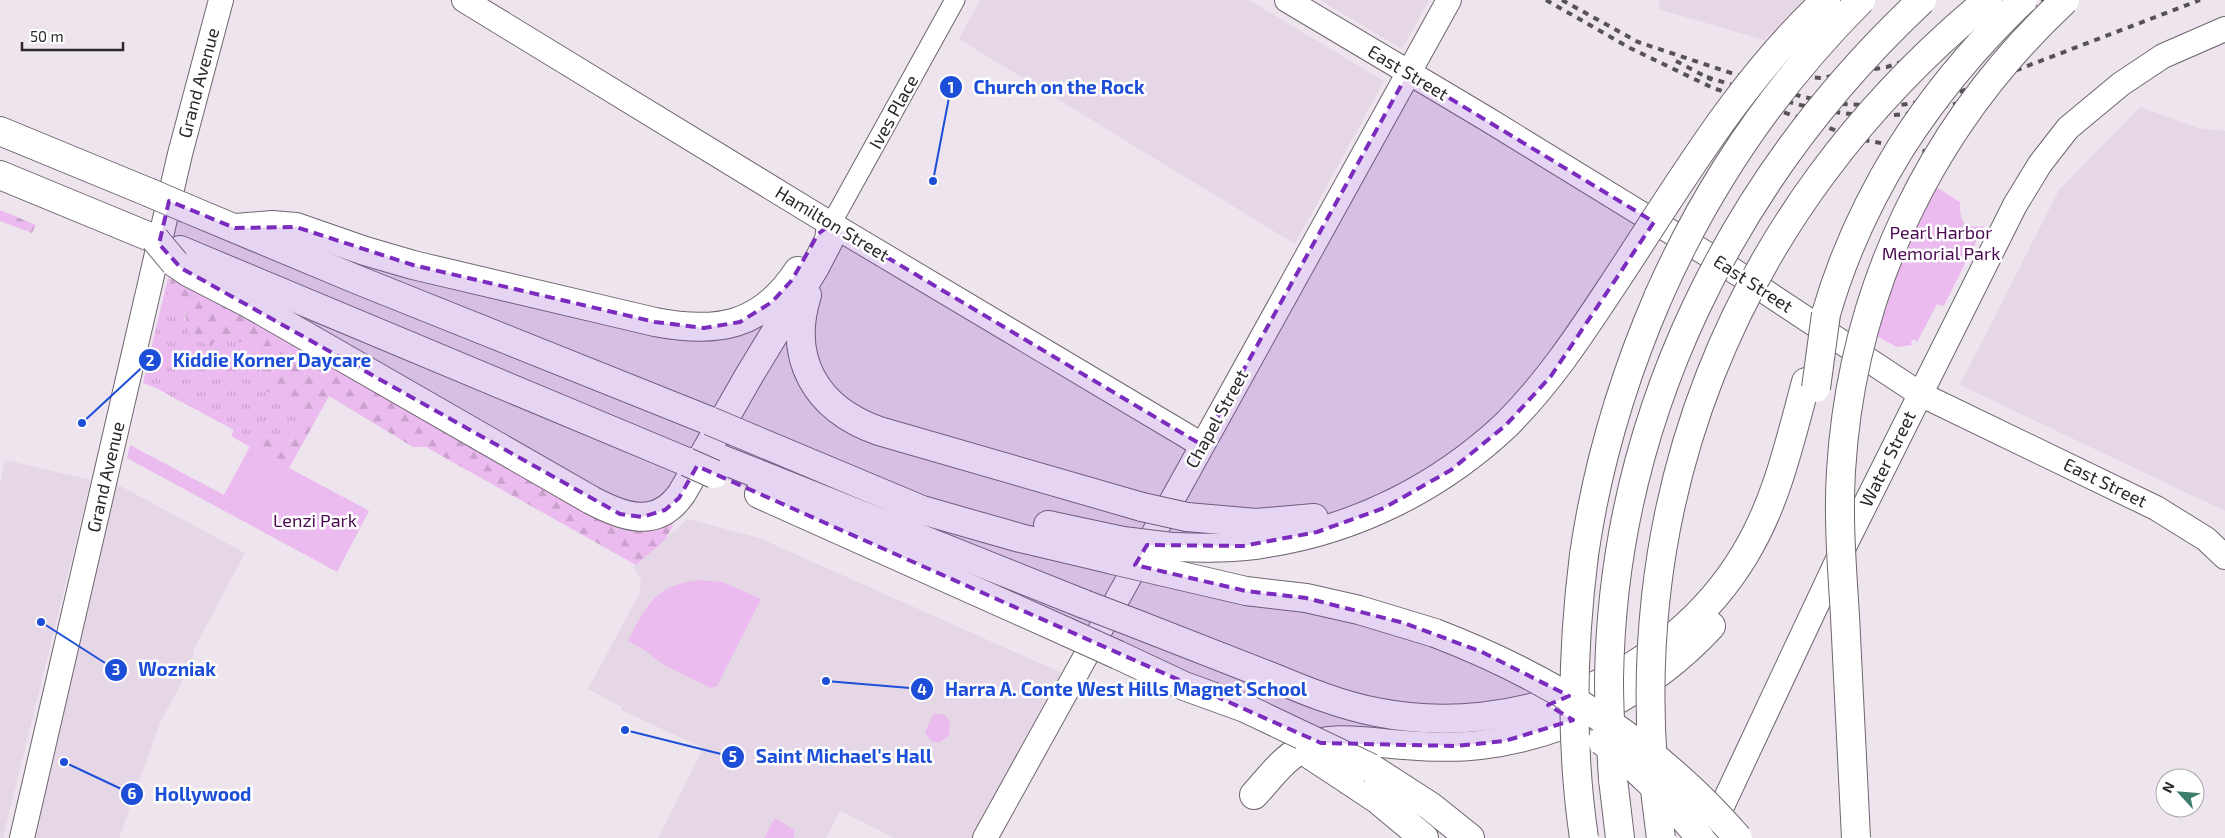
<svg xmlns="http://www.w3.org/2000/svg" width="2225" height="838" font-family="'Exo 2',sans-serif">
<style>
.built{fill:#e6d7e6}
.grass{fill:url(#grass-tufts)}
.forest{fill:url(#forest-firs)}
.park{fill:#ebbaee}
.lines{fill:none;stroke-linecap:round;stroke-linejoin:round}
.minor-casing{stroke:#6e666f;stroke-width:21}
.major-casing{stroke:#6e666f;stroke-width:26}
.highway-casing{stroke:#6e666f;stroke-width:30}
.minor{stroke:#fff;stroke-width:19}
.major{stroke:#fff;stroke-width:24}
.highway{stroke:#fff;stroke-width:28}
.rail{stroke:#575257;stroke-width:4;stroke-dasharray:6 6;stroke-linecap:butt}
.highway-bridge-casing{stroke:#6e666f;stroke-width:30;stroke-linecap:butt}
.highway-bridge{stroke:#fff;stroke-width:28}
.marked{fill:#7b2cbf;fill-opacity:0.2;stroke:#7b2cbf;stroke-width:4;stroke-dasharray:10 6;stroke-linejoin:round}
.labels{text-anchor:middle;stroke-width:5;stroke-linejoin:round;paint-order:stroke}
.street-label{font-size:18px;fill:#2b272b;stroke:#fff}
.park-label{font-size:18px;fill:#4b0a51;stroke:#fff}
.leader{fill:none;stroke:#1d4ed8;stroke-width:2}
.callout-dot{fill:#1d4ed8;stroke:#fff;stroke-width:2}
.mark-label{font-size:15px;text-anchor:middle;font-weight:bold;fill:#fff}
.callout-label{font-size:19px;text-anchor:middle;font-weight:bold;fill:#1d4ed8;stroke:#fff;stroke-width:5;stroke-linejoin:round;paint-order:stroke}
</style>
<defs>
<pattern id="grass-tufts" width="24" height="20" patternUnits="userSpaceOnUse" patternTransform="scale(1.25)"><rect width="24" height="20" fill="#ebbaee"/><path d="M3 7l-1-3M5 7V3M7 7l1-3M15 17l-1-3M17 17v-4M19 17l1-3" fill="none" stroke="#caa0cc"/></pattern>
<pattern id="forest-firs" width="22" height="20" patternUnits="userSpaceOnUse" patternTransform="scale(1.25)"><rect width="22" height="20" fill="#ebbaee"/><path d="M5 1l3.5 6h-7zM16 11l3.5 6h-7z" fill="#caa0cc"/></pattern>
</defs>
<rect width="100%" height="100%" fill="#ede4ed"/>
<g class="built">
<polygon points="980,0 1249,0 1384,81 1295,244 959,39"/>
<polygon points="1320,0 1429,0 1402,49"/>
<polygon points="1660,0 1804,0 1764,40 1658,9"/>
<polygon points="2140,107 2198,128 2225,131 2225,511 1960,385 2059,190"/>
<polygon points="5,460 91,480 3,838 0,838 0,484"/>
<polygon points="115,483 245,553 194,649 193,661 160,723 119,838 32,838"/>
<polygon points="688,519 759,538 1064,674 973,838 894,838 840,811 826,838 658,838 703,748 621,710 622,707 588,689 639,594 641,579 633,567"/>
</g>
<polygon class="grass" points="168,278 171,279 168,299 184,310 185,321 219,337 258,346 262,389 302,410 291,441 266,435 250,447 369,511 224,495 250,447 231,436 234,430 154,387 143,383"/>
<g class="forest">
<polygon points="0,210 36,225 32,233 0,221"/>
<polygon points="171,279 215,301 470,444 599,520 641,530 671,520 673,526 664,541 636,565 426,447 413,447 329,396 289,468 250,447 266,435 291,441 302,410 262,389 258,346 219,337 211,346 190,338 184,310 168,299"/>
</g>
<g class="park">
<path d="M1935 186 1960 202C1960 222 1963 229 1984 226L1944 306 1937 304 1917 342 1914 339 1911 342 1912 345 1897 347 1876 336 1906 248Z"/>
<polygon points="130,445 224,495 250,447 369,511 337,572 127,458"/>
<path d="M698 580 723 582 761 599 717 686 711 688 664 665 646 651 628 641C646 605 655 586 698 580Z"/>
<polygon points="934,713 945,715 950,722 949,735 939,743 931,741 925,732"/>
<polygon points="775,818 794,830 794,838 764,838"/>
</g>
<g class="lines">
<g class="minor-casing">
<polyline id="minor" points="831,224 955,0"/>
</g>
<g class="major-casing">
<g id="major">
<polyline points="464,0 811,212 1202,445"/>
<polyline points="1287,0 1487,119 1728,267 1920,394 2156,508 2206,539 2225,557"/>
<polyline points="1710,832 1840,555 2015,205 2040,164 2068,128 2121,84 2163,56 2225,29"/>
<polyline points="22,838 180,154 221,0"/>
<polyline points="985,838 1449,0"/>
</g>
</g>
<g class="highway-casing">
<g id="highway">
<polyline points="0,131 148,192"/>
<polyline points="0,175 155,239"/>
<polyline points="188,209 358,280 710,421"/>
<path d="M235 228 272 225 296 227 365 251 413 265 655 322C717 334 761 327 798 271"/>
<polyline points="180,250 687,462"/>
<path d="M175 263 188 272 250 304 591 500C623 517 657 530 682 493L750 374 815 267 829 240 831 224"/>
<path d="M807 295C787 359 816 409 879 431L1142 507"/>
<path d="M1826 314C1843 255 1868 201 1900 149"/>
<polyline points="736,432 922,510 1020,538 1113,560"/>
<polyline points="721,459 1084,604"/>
<polyline points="759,494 1067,632"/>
<polyline points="1187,517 1256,523 1314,518"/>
<polyline points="1048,525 1123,541"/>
<path d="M1172 547C1204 548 1236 549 1267 543 1357 529 1440 487 1506 425"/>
<path d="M1584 555C1597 465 1623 378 1659 295"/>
<polyline points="1160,571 1246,591 1306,598 1359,610 1435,633"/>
<path d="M1134 623C1180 641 1226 659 1272 677 1306 691 1340 705 1376 712 1515 740 1671 678 1745 554 1777 501 1790 441 1806 382"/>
<polyline points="1118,655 1184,686 1245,708"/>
<polyline points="1371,768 1430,806 1470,838"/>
<polyline points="1613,779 1620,838"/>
<polyline points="1350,781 1377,799 1424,838"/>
<path d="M1254 795C1268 780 1281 761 1300 750 1329 733 1372 743 1404 745 1429 747 1455 748 1480 745 1567 735 1652 690 1711 626"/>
</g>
</g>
<use href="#minor" class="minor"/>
<use href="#major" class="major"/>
<use href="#highway" class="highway"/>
<g class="rail">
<polyline points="1546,0 1630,48 1713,88 1864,140 1930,152"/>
<polyline points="1562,0 1638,42 1803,97 1842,104 1893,106 1941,99 2200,0"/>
<polyline points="2009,17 2045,0"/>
<polyline points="1676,61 1712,80"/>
<polyline points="1743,73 1821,78 1887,67 2073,0"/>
<path d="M1707 77C1771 97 1837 122 1905 114 1935 110 1963 102 1991 94"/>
</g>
<g class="highway-bridge-casing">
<g id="highway-bridge">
<path d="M1900 149C1935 94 1976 45 2023 0"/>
<polyline points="148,192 188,209"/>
<polyline points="155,239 175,263"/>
<path d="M1659 295C1708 184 1775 86 1861 0"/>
<polyline points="1816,388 1826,314"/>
<polyline points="710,421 736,432"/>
<path d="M1506 425C1551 380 1583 330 1618 277 1681 181 1741 79 1826 0"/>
<polyline points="687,462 714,474"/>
<polyline points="1142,507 1187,517"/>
<polyline points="1123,541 1172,547"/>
<path d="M1584 555C1572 650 1570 743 1584 838"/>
<polyline points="1113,560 1160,571"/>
<polyline points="1084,604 1134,623"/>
<polyline points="1067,632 1118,655"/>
<path d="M1435 633C1552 678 1656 743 1738 838"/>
<polyline points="1245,708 1371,768"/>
<path d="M1602 741C1638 769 1673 802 1700 838"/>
<polyline points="1309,754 1350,781"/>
<path d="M1613 779C1611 746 1609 713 1609 679 1613 417 1732 178 1922 0"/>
<path d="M1661 838C1613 509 1732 211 1988 0"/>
<path d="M1856 838C1852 764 1848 690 1845 616 1842 568 1838 519 1841 471 1852 288 1932 124 2065 0"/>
</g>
</g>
<use href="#highway-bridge" class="highway-bridge"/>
</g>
<path class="marked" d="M1408 73 1654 222 1551 376 1506 425 1451 470 1384 508 1317 532 1243 546 1147 545 1135 565 1246 591 1306 598 1404 623 1482 652 1569 696 1548 705 1573 720 1505 741 1456 746 1321 743 697 466 679 498 665 510 642 517 620 514 181 268 159 244 169 201 235 228 296 227 413 265 655 322 704 328 740 322 772 302 792 280 818 234 831 224 1202 445Z"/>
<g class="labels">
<g class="street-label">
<text transform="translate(1408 73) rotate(31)" y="6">East Street</text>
<text transform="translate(199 83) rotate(-75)" y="6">Grand Avenue</text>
<text transform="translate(894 112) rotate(-61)" y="6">Ives Place</text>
<text transform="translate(832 224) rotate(31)" y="6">Hamilton Street</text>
<text transform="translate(1753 284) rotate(33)" y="6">East Street</text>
<text transform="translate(1217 419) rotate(-61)" y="6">Chapel Street</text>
<text transform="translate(1888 459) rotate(-64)" y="6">Water Street</text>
<text transform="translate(106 477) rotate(-77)" y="6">Grand Avenue</text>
<text transform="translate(2105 483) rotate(26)" y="6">East Street</text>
</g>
<g class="park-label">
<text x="1941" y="239">Pearl Harbor<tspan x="1941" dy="21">Memorial Park</tspan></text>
<text x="315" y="527">Lenzi Park</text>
</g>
</g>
<path class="leader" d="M933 181L951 87M82 423L150 360M41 622L116 670M826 681L922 689M625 730L733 757M64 762L132 794"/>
<g class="callout-dot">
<circle cx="933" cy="181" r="5"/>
<circle cx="82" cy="423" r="5"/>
<circle cx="41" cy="622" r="5"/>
<circle cx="826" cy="681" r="5"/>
<circle cx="625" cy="730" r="5"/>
<circle cx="64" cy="762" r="5"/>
<circle cx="951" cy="87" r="12"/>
<circle cx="150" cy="360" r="12"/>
<circle cx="116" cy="670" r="12"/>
<circle cx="922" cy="689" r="12"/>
<circle cx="733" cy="757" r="12"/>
<circle cx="132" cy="794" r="12"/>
</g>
<g class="mark-label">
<text x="951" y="93">1</text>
<text x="150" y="366">2</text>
<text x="116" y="675">3</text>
<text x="922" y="695">4</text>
<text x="733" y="762">5</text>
<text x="132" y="799">6</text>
</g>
<g class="callout-label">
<text x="1059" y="94">Church on the Rock</text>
<text x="272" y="367">Kiddie Korner Daycare</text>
<text x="177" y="676">Wozniak</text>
<text x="1126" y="696">Harra A. Conte West Hills Magnet School</text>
<text x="844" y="763">Saint Michael's Hall</text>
<text x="203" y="801">Hollywood</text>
</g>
<g transform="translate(2180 793) rotate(296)"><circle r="24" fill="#ffffff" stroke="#aaa9aa"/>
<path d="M0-4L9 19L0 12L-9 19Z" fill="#3c7c6c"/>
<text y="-8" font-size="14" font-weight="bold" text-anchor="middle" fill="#2b272b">N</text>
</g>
<path d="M22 42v8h101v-8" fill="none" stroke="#2b272b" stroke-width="2.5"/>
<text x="30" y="42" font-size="15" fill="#2b272b" stroke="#ffffff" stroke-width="4" paint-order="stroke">50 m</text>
</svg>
